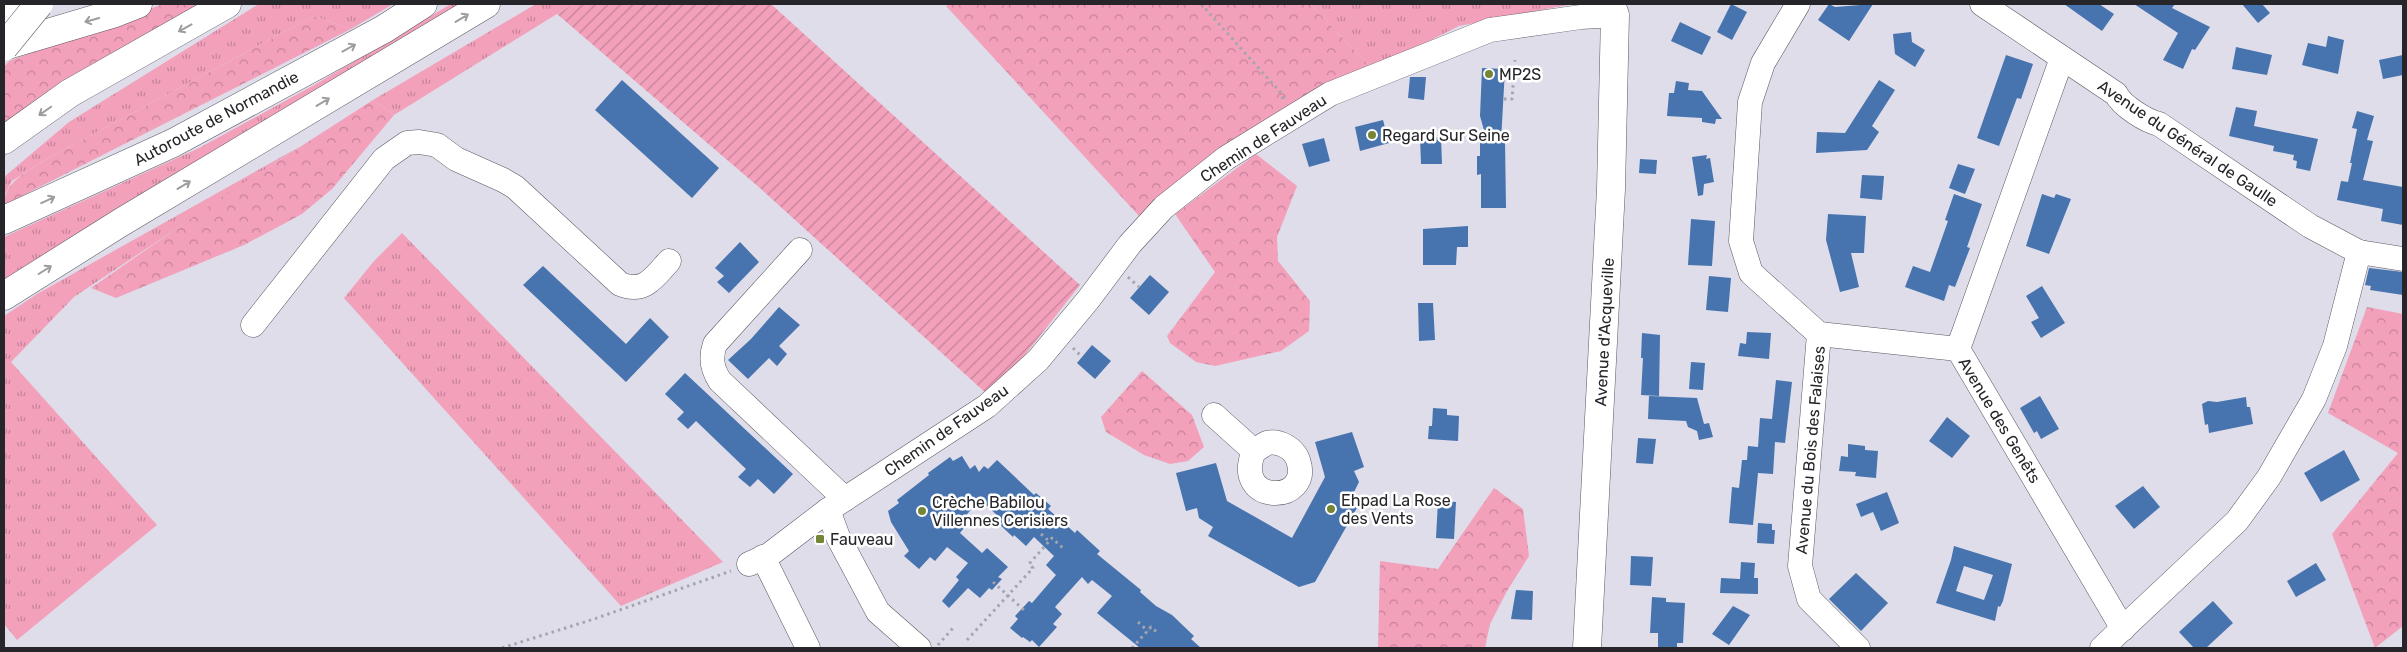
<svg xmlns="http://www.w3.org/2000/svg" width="2407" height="652" font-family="Rubik,sans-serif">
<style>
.grass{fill:url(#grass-tufts)}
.forest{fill:url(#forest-crowns)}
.garden{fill:url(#garden-furrows)}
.building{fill:#4773ae;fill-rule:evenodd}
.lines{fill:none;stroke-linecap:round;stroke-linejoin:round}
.minor-casing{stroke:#595862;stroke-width:25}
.major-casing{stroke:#595862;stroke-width:29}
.highway-casing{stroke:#595862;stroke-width:29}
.path{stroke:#a5a5ae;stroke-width:3;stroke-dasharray:2.5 4;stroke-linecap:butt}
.minor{stroke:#fff;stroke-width:24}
.major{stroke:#fff;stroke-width:28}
.highway{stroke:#fff;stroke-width:28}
.major-bridge-casing{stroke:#595862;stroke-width:29;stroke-linecap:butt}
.major-bridge{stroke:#fff;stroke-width:28}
.oneway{stroke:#9d9d9f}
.poi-dot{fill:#748636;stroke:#fff;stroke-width:2}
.labels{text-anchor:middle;stroke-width:5;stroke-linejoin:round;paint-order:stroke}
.poi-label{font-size:16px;fill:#26262a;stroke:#fff;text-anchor:start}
.street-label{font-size:16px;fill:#26262a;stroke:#fff}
</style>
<defs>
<pattern id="grass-tufts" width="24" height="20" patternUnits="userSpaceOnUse" patternTransform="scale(1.25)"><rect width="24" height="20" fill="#f3a0bb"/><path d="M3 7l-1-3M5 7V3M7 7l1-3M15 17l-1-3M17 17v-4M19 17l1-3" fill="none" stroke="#c58298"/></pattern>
<pattern id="forest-crowns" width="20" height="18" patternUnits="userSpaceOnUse" patternTransform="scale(1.25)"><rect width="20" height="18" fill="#f3a0bb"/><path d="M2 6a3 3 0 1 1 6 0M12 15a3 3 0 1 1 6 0" fill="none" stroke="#c58298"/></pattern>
<pattern id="garden-furrows" width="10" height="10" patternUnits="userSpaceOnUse" patternTransform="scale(1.25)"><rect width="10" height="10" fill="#f3a0bb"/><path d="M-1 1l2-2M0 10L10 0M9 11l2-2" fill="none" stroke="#c58298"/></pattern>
</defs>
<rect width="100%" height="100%" fill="#dedde9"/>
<g class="grass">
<polygon points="259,4 393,4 351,29 314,16 45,160 12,181 4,196 4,177 69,122"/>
<polygon points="451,4 468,4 4,287 4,237 199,148 316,84"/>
<polygon points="536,4 573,4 394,115 373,100"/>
<polygon points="1310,4 1572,4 1459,26 1373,69"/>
<polygon points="299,147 74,297 11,362 157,525 17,640 4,624 4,316 37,294"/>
<polygon points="402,233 723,562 621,606 344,298 374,261"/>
</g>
<g class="forest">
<polygon points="163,4 199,4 57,85 4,124 4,67 9,61"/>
<polygon points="950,4 1310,4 1373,69 1140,217 946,6"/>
<path d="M314 16 351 29 4 205C4 181 28 172 45 160Z"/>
<polygon points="373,100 394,115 332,189 302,214 244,245 116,298 91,288 225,195"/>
<polygon points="1256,154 1297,186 1277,237 1278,261 1310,301 1309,331 1281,351 1215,366 1196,362 1170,343 1167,336 1215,272 1175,214"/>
<polygon points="2367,307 2403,314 2403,626 2375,648 2332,534 2398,453 2328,413"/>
<polygon points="1142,371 1192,415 1204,447 1188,461 1170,464 1144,455 1106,432 1101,417"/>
<polygon points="1494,488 1523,509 1529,556 1507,591 1490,624 1485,648 1378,648 1380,561 1438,569"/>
</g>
<polygon class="garden" points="573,4 771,4 1080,285 1024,356 988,395 761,189 557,14"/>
<g class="building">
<polygon points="1731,4 1747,12 1732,40 1717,32"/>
<polygon points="1829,4 1835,7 1873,4 1849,41 1818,20"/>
<polygon points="2064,4 2099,4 2114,14 2102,31"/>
<polygon points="2134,4 2175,4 2172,8 2210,27 2195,50 2192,49 2183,69 2163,60 2178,33"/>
<polygon points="2242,4 2262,4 2270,13 2258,23"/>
<polygon points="1680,22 1711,37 1702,55 1671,41"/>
<polygon points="1911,32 1912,42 1925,50 1915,67 1895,54 1893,34"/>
<polygon points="2328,36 2344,40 2338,74 2302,65 2308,43 2326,47"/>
<polygon points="2236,47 2272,55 2267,75 2232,69"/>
<polygon points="2006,55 2033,64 2021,99 2017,98 1999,146 1977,138"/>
<polygon points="2403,55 2403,75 2383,79 2379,60"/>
<polygon points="1482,68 1505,69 1501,141 1505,140 1506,208 1481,208 1481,174 1477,175 1477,156 1480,156 1480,141 1487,141 1480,116"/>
<polygon points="1410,77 1426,77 1424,100 1408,98"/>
<polygon points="622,80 719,168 692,198 595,110"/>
<polygon points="1879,80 1895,90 1872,126 1879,132 1867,150 1816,153 1817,132 1845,133"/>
<polygon points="1676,81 1689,83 1688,90 1702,91 1722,119 1716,119 1715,124 1702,122 1702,118 1667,116 1669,93 1674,93"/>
<polygon points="2236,107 2257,111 2254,126 2318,139 2310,171 2296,168 2297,161 2293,160 2294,155 2273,151 2274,146 2229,136"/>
<polygon points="2357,111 2374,116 2367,140 2373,141 2363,180 2403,187 2403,225 2381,221 2383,209 2337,200 2341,181 2348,182 2352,163 2350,163 2357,129 2352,128"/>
<polygon points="1383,120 1389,143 1360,151 1355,127"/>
<polygon points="1420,137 1441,137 1442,164 1421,164"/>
<polygon points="1324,138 1330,161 1309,167 1302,144"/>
<polygon points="1707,155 1706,159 1710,158 1714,182 1704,184 1703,195 1698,196 1692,157"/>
<polygon points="1640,159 1657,160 1656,174 1639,173"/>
<polygon points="1958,164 1975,169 1965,194 1949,188"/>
<polygon points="1862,175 1884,176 1882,200 1860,198"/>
<polygon points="1954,194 1982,204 1967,247 1970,248 1955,287 1949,285 1944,301 1905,287 1913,266 1930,272 1948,221 1945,220"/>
<polygon points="2042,194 2054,198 2056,194 2071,199 2049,254 2026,246"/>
<polygon points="1828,214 1866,216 1864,253 1851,253 1859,287 1840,292 1826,240"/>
<polygon points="1691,219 1715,221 1712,266 1688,265"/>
<polygon points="1468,226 1468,247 1457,247 1456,265 1423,265 1423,229"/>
<polygon points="740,242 759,262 729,293 717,282 724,276 715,268"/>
<polygon points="543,266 626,344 650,318 669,337 626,382 523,285"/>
<polygon points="2369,268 2403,272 2403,295 2370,290 2371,286 2365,285"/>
<polygon points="1150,275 1169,292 1149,315 1130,298"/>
<polygon points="1709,276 1731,278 1728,312 1706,310"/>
<polygon points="2042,286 2065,323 2041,338 2031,322 2039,318 2026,296"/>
<polygon points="1418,303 1433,303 1435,340 1419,341"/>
<polygon points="779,307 800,325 779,346 787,354 777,366 769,358 748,379 728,360 751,339"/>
<polygon points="1747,332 1771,333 1769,359 1738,356 1740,343 1746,344"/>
<polygon points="1642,333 1660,335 1659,396 1641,395 1643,358 1641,358"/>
<polygon points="1092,345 1111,361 1095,379 1077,363"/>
<polygon points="1691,362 1705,363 1703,390 1689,389"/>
<polygon points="685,373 793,474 774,494 758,479 750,487 738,477 746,469 696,421 688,429 677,419 684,412 665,394"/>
<polygon points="1776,380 1792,382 1785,443 1775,442 1773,474 1758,473 1753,525 1729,523 1732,487 1739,488 1742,460 1747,460 1748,446 1758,447 1760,418 1772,419"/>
<polygon points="1649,396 1697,398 1704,424 1709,423 1713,437 1699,440 1697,431 1688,427 1686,421 1648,419"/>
<polygon points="2040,396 2059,429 2041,439 2037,431 2034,433 2020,408"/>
<polygon points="2246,397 2247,407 2250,407 2253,424 2209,433 2208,424 2205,425 2202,404 2208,401 2217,402"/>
<polygon points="1433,408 1447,409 1447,415 1459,416 1458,441 1428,439 1429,426 1432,426"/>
<polygon points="1947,417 1970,436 1952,458 1929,441"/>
<polygon points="1352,432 1364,467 1354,471 1359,482 1353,494 1362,499 1315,582 1299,587 1208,536 1213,527 1199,518 1197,508 1186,511 1176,473 1216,463 1227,501 1292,538 1325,477 1315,442"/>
<polygon points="1638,438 1656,439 1653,464 1636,463"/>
<polygon points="1848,444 1865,446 1865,450 1878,451 1876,478 1855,476 1856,472 1839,471 1841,456 1848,457"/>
<polygon points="2344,450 2360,480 2321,502 2304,473"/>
<polygon points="962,456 970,469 975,465 979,472 984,466 988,469 997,460 1034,495 1036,493 1051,506 1048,509 1075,533 1077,530 1100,551 1097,554 1141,590 1140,592 1156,606 1172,615 1194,636 1191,639 1201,648 1140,648 1097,613 1112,596 1092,580 1088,584 1082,577 1055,607 1062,614 1053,624 1057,627 1039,647 1032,640 1030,642 1023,637 1022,638 1010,628 1018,619 1015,616 1029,601 1032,603 1056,575 1046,565 1054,556 1034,537 1026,546 1014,535 1013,537 998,523 1002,520 980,499 963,519 968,523 960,533 982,553 987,548 1008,567 998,577 1002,579 992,590 989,588 980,598 968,588 949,608 942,601 959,580 956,577 968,563 947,547 935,561 930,557 919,569 904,556 909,551 891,522 888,511 899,503 897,500 929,475 928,473 950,457 953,461"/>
<polygon points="2143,486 2160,507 2134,529 2115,506"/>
<polygon points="1887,492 1899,523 1881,531 1873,512 1861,517 1856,504"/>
<polygon points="1438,501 1456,502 1454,539 1436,538"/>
<polygon points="1758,523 1772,524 1772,530 1775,530 1774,544 1757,543"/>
<path d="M1954 546 2012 564 2003 601 2000 607 1998 606 1995 621 1936 603 1951 560ZM1964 566 1993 575 1984 600 1956 591Z"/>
<polygon points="1631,556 1653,557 1651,586 1630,585"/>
<polygon points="1741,562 1755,563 1754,578 1758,578 1758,594 1720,593 1721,578 1740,579"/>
<polygon points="2316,563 2326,580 2296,597 2287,581"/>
<polygon points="1856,573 1888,603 1861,631 1829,599"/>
<polygon points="1516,590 1533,591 1532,620 1511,619"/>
<polygon points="1652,597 1666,598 1666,602 1685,603 1683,643 1677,643 1677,648 1658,648 1658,633 1650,633"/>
<polygon points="2213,601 2233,623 2206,648 2194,648 2179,632"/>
<polygon points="1733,606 1750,615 1729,645 1712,634"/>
</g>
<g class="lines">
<g class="minor-casing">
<g id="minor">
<polyline points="1798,4 1763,63 1750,102 1741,241 1751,273 1819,334 1800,566 1809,599 1858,648"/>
<path d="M1982 4 2116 94C2122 106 2146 121 2159 124L2310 226 2359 252 2403 259"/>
<polyline points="2062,58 1958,349 2123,629"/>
<path d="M800 250 715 344C710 358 712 369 720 381L845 499"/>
<path d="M253 325 384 159 407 143 419 142 437 145 456 159 503 180 515 187 620 284C644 294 654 278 669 261"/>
<polyline points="1819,334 1958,349"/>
<path d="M1214 415 1254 451C1231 506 1314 505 1298 460 1294 449 1280 440 1267 443 1263 445 1258 449 1254 451"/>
<polyline points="828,510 838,537 878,612 919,648"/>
<polyline points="763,557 808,648"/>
<polyline points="749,564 769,555 828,510 987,406 1038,360 1088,300 1130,244 1164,207 1226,158 1330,94 1490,30 1581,17 1615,15"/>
<polyline points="2102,648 2237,521 2269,477 2314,399 2335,346 2359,252"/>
</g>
</g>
<g class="major-casing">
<g id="major">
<polyline points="4,18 15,4"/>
<polyline points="1587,648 1611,189 1615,15 1611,4"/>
</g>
</g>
<g class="highway-casing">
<g id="highway">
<polyline points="4,46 115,13 138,4"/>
<polyline points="4,140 70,93 227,4"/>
<polyline points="4,220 173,143 384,29 423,4"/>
<polyline points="4,296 120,223 486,4"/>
</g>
</g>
<g class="path">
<polyline points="1201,4 1281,93 1284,101"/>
<polyline points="1504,99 1512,99 1515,60"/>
<polyline points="1128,277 1139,287"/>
<polyline points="1073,348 1082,357"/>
<polyline points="1041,534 1049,541"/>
<polyline points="993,582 1024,610"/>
<polyline points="1138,622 1148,631"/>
<polyline points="967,640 1033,568 1029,564 1052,538 1065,550"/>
<polyline points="938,645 953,628"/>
<polyline points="502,648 594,619 731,571"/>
<polyline points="1132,648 1151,627 1159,634"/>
</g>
<use href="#minor" class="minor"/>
<use href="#major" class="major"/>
<use href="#highway" class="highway"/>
<g class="major-bridge-casing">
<polyline id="major-bridge" points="4,47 39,4"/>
</g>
<use href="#major-bridge" class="major-bridge"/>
</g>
<defs><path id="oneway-shaft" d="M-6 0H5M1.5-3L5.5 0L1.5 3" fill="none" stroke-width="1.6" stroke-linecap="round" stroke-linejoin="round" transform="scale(1.25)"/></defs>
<g class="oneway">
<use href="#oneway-shaft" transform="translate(462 18) rotate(-31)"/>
<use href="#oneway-shaft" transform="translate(92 20) rotate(164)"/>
<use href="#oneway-shaft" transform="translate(185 28) rotate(151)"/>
<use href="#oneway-shaft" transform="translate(349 48) rotate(-29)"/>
<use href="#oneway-shaft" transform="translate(323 102) rotate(-31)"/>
<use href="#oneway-shaft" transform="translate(45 111) rotate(145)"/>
<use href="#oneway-shaft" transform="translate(184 185) rotate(-31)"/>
<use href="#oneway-shaft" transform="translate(48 200) rotate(-25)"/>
<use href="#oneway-shaft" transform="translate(45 270) rotate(-32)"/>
</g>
<g class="poi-dot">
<circle cx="1489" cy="74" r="5"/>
<circle cx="1372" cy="135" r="5"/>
<circle cx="1331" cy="509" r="5"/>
<circle cx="922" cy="511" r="5"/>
<rect x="815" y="534" width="10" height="10" rx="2.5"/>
</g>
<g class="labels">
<g class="poi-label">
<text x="1499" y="80">MP2S</text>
<text x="1382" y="141">Regard Sur Seine</text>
<text x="1341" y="506">Ehpad La Rose<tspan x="1341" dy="18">des Vents</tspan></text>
<text x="932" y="508">Crèche Babilou<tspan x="932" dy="18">Villennes Cerisiers</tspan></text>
<text x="830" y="545">Fauveau</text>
</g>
<g class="street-label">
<text transform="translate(216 118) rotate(-28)" y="6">Autoroute de Normandie</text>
<text transform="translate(1263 138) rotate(-33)" y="6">Chemin de Fauveau</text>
<text transform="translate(2188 143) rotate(34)" y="6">Avenue du Général de Gaulle</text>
<text transform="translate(1604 332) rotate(-87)" y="6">Avenue d'Acqueville</text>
<text transform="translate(2000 420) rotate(59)" y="6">Avenue des Genêts</text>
<text transform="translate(946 430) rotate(-35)" y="6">Chemin de Fauveau</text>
<text transform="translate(1810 450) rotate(-85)" y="6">Avenue du Bois des Falaises</text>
</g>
</g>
<rect width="2407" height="652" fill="none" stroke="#26262a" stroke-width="10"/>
</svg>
